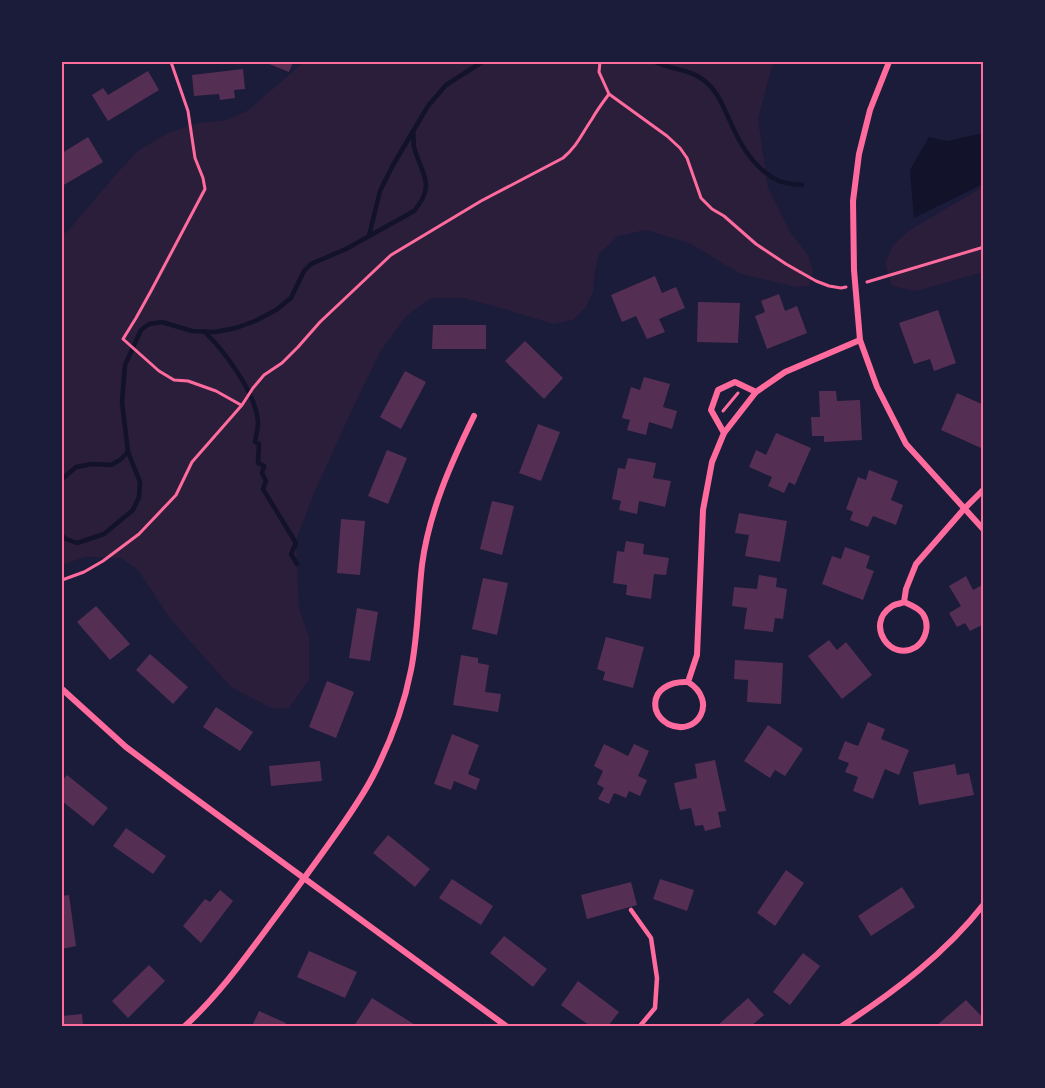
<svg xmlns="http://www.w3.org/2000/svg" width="1045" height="1088" font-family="Signika,sans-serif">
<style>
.green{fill:#2a1e3b}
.water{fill:#12122b}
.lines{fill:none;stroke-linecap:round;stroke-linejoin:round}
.stream{stroke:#12122b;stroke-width:4.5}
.building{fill:#542f53}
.path{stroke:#ff6b9d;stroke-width:3}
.service{stroke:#ff6b9d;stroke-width:4.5}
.minor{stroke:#ff6b9d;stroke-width:6}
.neatline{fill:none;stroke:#ff6b9d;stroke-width:2}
</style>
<rect width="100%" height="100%" fill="#1b1b3a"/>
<g class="green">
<polygon points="304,62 773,62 758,119 768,188 790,232 808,255 813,271 809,286 796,287 741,274 689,243 646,230 618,236 599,254 595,271 593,292 586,307 573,320 553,324 508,310 464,298 432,298 407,315 380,352 351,412 316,489 296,540 299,608 309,637 309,680 289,708 271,708 231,687 171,620 138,570 121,558 85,557 62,565 62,235 68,231 117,173 139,150 170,132 199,123 227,120 247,111"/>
<polygon points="983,187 983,272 916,291 892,286 885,263 894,244 910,230"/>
</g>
<polygon class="water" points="983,133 983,184 914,218 910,170 929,137 947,141"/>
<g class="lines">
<g class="stream">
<path d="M655 62C672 70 692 69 706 82 719 93 723 107 730 121 740 145 755 170 779 181 786 184 794 184 802 185"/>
<polyline points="369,236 380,191 393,165 428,106 446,85 482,62"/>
<path d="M205 332C225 352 256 393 258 422 258 429 256 436 255 442L259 444 258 463 264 466 262 473 266 481 263 489 296 543 291 554 297 564"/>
<polyline points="62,479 76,467 92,464 111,465 120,460 128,452"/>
<path d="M62 536 66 539 77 543 104 534 133 510 139 497 140 482 128 452 122 402 125 365 141 330 149 324 162 322 192 331 215 332 236 328 255 321 276 310 291 298 304 271 311 264 346 249 414 211C437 184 421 174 414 147 413 142 414 137 413 132"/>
</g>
</g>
<g class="building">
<polygon points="264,62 293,62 289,72"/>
<polygon points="243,69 245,89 234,90 235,98 220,100 219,94 194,96 192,75"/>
<polygon points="148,71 159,90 108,121 92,95 103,88 108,95"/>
<polygon points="88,137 103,162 62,186 62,153"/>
<polygon points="655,276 662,293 676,287 685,308 659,319 665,332 647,339 636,316 622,322 611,295"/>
<polygon points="779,294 785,311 797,306 807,333 767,349 755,316 765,312 761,301"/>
<polygon points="698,302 740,303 738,343 697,342"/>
<polygon points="938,310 956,363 934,371 930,359 914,364 899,323"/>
<polygon points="433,325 486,325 486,349 432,349"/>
<polygon points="525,341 563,378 544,399 505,361"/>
<polygon points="405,371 426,382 401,429 380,417"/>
<polygon points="644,377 670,384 663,407 677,411 672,429 649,422 646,435 627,430 630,420 622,418 631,387 640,390"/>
<polygon points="819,391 836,391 837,401 860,400 862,440 824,442 824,436 812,436 811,417 820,417"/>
<polygon points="957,393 984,405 984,443 981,448 941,430"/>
<polygon points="538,424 560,432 541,481 519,473"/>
<polygon points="776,433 811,448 795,485 789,482 784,493 768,486 772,477 749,467 756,450 766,455"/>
<polygon points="387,450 407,458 388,504 368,496"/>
<polygon points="628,458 656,463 653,478 671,481 665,507 639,501 637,514 619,510 621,501 612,499 618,468 625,469"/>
<polygon points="869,470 898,481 891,500 903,505 896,525 873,516 868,527 850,520 853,512 846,509 858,477 866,480"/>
<polygon points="492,501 514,506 502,555 480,549"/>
<polygon points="739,513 787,521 780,562 745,556 749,535 735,533"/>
<polygon points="341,519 365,521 360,575 337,573"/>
<polygon points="626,541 644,544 643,554 669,558 666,575 654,574 651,599 626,595 627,585 613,583 617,551 624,552"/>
<polygon points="845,547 870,556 866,568 874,571 863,600 822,584 832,556 841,559"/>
<polygon points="759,575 777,578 776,587 787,589 783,619 775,618 773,632 744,629 747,608 732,606 734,587 757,589"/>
<polygon points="966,576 973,590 984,584 984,624 970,631 965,623 957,627 949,613 961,606 949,586"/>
<polygon points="483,578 508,583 497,635 472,629"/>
<polygon points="96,606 130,644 110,660 77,622"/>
<polygon points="357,608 378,612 370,661 349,658"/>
<polygon points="606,637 644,647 633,688 603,680 605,672 597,669"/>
<polygon points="829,640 837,650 846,642 872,675 842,699 808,656"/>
<polygon points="150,654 188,687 173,704 136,670"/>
<polygon points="461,655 478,658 478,663 489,665 485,692 501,694 498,712 453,705"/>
<polygon points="735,660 783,663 781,704 747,702 748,680 734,679"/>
<polygon points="327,681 354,692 336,738 309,727"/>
<polygon points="216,707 253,732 240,751 203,727"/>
<polygon points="868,722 885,729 881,739 909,750 899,775 885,769 873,799 853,791 858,777 845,772 849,763 838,759 845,741 858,746"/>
<polygon points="768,725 803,749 785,776 775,770 770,778 744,761"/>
<polygon points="452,734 479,745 468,774 480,779 476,790 454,781 451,790 434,784"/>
<polygon points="604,744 628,756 634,744 649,751 638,776 647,780 640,796 629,791 626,798 614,793 609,804 598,799 604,788 597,784 603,771 594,766"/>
<polygon points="715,760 726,811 718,812 721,827 705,831 703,825 695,826 691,808 680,810 674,783 697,778 695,764"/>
<polygon points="320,761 322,781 271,786 269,766"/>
<polygon points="955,764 957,775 969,773 974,795 919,805 913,772"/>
<polygon points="67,775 108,808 93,826 62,801 62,781"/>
<polygon points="126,828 166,856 153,874 113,846"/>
<polygon points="388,835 430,869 415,887 373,853"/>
<polygon points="786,870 804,883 775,926 757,913"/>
<polygon points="452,879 493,906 481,925 439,898"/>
<polygon points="660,879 694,890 687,911 653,899"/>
<polygon points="631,882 637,905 587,919 581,895"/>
<polygon points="902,887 915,907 871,936 858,916"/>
<polygon points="220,890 233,901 201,943 183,926 205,899 210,902"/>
<polygon points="69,895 76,946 62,949 62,896"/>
<polygon points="504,936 547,969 533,987 490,953"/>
<polygon points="309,951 357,972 345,998 297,977"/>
<polygon points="803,953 820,966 790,1005 773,992"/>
<polygon points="149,965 165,981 128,1018 112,1001"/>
<polygon points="578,981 619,1012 608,1026 590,1026 561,1005"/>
<polygon points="372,998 417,1026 354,1026"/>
<polygon points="748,998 764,1015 751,1026 717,1026"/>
<polygon points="966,1000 984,1019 984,1021 978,1026 936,1026"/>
<polygon points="259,1011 286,1023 284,1026 252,1026"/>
<polygon points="82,1014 83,1026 62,1026 62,1016"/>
</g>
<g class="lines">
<g class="path">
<polyline points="171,62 188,111 195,158 203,178 205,189 151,291 136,318 123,339 159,371 174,380 188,381 216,391 241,405"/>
<polyline points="600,62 599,72 609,94 667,136 680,148 687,158 701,198 712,209 724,216 756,244 786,264 816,281 829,286 841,288 846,287"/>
<polyline points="867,282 984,247"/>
<polyline points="723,411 738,393"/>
<path d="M62 580 84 572 103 561 139 534 176 495 192 462 242 405 253 388 264 375 282 363 298 347 320 322 391 255 481 201 563 158C578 145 581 135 592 119 597 110 603 102 609 94"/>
</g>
<polyline class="service" points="631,910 651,938 657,978 655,1008 640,1026"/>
<g class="minor">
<polyline points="889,62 870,110 859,154 853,201 854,270 860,340 877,387 906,444 984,530"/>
<polyline points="724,433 711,410 718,390 735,382 756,392"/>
<path d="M904 602C900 604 894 604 891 607 865 624 890 663 916 647 926 640 930 625 923 614 919 608 911 605 904 602L906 589 916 564 964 509 984 489"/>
<path d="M688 682C719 701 697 738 668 724 663 721 658 716 656 710 651 689 672 681 688 682L697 655 703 510 712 462 724 433 756 392 785 372 860 340"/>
<polyline points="62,689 126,747 174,783 506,1026"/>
<path d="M185 1026C222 992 250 951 280 911 297 888 314 865 331 841 346 820 361 799 373 776 390 743 404 706 411 670 418 635 418 600 422 565 429 512 451 463 474 416"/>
<path d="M842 1026C894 992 945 954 984 904"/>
</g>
</g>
<rect width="1045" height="1088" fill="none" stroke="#1b1b3a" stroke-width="126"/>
<rect x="63" y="63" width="919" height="962" class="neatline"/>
</svg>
